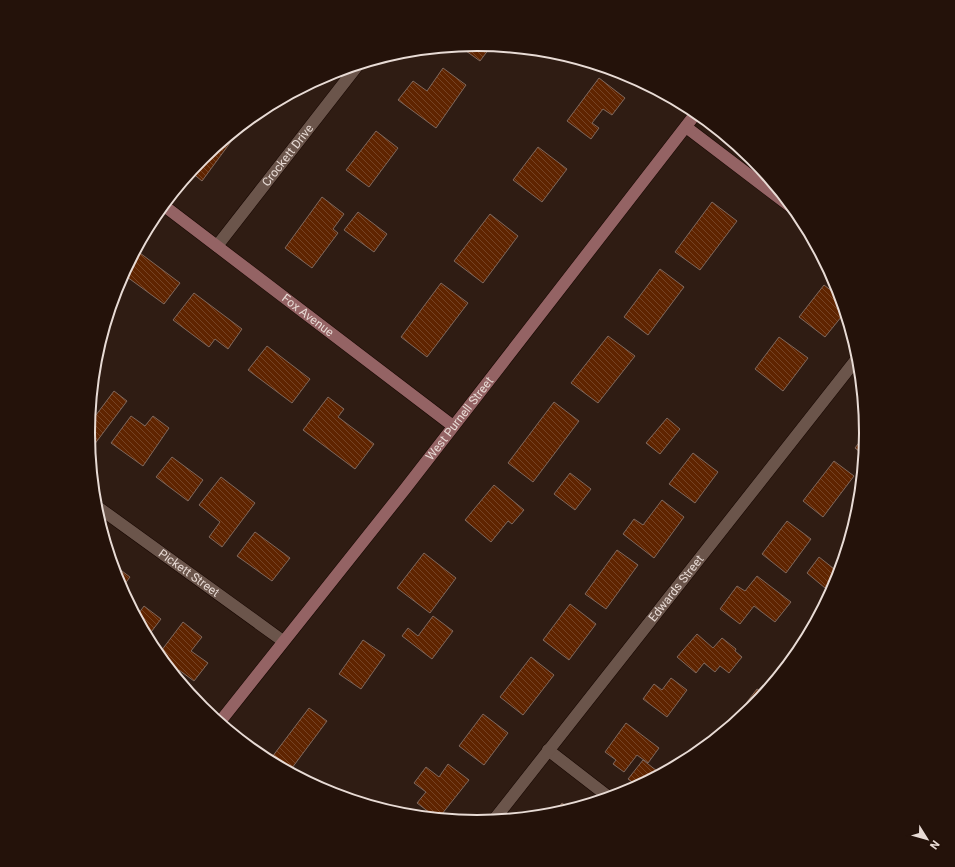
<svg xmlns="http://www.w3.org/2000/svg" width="955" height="867" font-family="Roboto,sans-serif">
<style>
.building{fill:url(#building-back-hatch);stroke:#7f685d}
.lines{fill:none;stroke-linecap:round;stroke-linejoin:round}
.street-casing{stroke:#160601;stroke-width:13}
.secondary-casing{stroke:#160601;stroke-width:13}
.street{stroke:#6b554b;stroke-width:12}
.secondary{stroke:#946364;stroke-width:12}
.labels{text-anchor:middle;stroke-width:3;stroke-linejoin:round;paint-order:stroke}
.street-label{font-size:12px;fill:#e8dbd5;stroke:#24120a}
.rim{fill:none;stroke:#e8dbd5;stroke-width:2}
</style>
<defs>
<pattern id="building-back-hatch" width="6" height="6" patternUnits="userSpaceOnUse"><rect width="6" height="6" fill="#5f2400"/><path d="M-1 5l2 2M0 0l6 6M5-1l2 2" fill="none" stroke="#764324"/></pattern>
</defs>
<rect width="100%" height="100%" fill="#2f1c13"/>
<g class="building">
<polygon points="478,44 492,45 480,61 459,46"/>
<polygon points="443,68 466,85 436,128 398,100 413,81 427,91"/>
<polygon points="599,78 625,98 612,115 603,109 592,123 599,128 591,139 567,121"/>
<polygon points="240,127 241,128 202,181 191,172 202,158"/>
<polygon points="376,131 398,148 369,187 346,170"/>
<polygon points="538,147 567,169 542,202 513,180"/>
<polygon points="322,197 344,214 333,229 338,233 312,268 285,248"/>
<polygon points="712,202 737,221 700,270 675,252"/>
<polygon points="358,212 387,234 374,252 344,230"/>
<polygon points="490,214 518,236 483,283 454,261"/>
<polygon points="136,250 180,283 164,304 123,274"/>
<polygon points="660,269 684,287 648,335 624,317"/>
<polygon points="441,283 468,303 427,357 401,337"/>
<polygon points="824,285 842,299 846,311 825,337 799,317"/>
<polygon points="194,293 242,329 228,349 215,339 209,347 173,320"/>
<polygon points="608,336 635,356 598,403 571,383"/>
<polygon points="779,337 808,358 783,391 755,369"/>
<polygon points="267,346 310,379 292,403 248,370"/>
<polygon points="114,391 127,401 91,449 88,433 90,410 96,415"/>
<polygon points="328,397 344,409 338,417 374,444 355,469 303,430"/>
<polygon points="554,402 579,421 533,482 508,463"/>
<polygon points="131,416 145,426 153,416 169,428 143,466 111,443"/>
<polygon points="667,418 680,429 660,454 646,443"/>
<polygon points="867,432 867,434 865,456 855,448"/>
<polygon points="693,453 718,472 695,503 669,484"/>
<polygon points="172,457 203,480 188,501 156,477"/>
<polygon points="834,461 854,476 823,517 803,501"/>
<polygon points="570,473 591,489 575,510 554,494"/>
<polygon points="221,477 255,503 222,547 209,537 220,522 199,505"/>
<polygon points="494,485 524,510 512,524 508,521 491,542 465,520"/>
<polygon points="662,500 684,517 654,558 623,534 634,519 643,525"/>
<polygon points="787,521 811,539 786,573 762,554"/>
<polygon points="255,532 290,558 272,581 237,556"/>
<polygon points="617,550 638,565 606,609 585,594"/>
<polygon points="424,553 456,578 430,613 397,588"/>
<polygon points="819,557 838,572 825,588 807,573"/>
<polygon points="118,568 130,577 121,589 114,569 116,571"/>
<polygon points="757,576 791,602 775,622 754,606 740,624 720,609 737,586 745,591"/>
<polygon points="570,604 596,624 569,660 543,640"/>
<polygon points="144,606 161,619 148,636 145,633 136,617"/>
<polygon points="433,616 453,631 432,659 402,636 408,628 418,636"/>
<polygon points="183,622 202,637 191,651 208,663 194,681 179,670 175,676 158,655"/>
<polygon points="697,634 713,648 722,638 736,649 735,651 742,657 729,673 720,666 715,672 704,663 696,673 677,657"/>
<polygon points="363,640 385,655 361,689 339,674"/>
<polygon points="531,657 554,675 523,715 500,697"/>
<polygon points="671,678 687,690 667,717 643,699 654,684 662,690"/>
<polygon points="757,689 765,694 745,715 740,711"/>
<polygon points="309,708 327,721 289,772 269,761"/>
<polygon points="483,714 508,733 484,765 459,746"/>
<polygon points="626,723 659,748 648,763 637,755 624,772 613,764 616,760 605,752"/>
<polygon points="643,760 657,771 655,774 658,776 639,787 628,779"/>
<polygon points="448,764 469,780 438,819 417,803 426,792 414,783 426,767 439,777"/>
<polygon points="562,803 569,808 573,803 580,808 553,816"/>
</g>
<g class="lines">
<g class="street-casing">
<g id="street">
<path id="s1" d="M217 246 358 65"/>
<path id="s2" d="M95 505 283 641"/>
<polyline points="548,750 610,798"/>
<path id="s3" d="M493 821 859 356"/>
</g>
</g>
<g class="secondary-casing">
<g id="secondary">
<polyline points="686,127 795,210"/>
<path id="s4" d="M163 205 453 426"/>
<path id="s5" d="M219 723 405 489 697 112"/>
</g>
</g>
<use href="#street" class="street"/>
<use href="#secondary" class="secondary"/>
</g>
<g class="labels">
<g class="street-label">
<text dy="4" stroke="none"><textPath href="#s1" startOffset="115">Crockett Drive</textPath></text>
<text dy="4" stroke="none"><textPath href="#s4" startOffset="182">Fox Avenue</textPath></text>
<text dy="4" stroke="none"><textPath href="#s5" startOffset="388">West Purnell Street</textPath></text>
<text dy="4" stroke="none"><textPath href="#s2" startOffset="116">Pickett Street</textPath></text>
<text dy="4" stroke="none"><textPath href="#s3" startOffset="296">Edwards Street</textPath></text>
</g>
</g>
<path d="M0 0H955V867H0ZM95 433a382 382 0 1 1 764 0a382 382 0 1 1-764 0Z" fill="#24120a" fill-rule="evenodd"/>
<path class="rim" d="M95 433a382 382 0 1 1 764 0a382 382 0 1 1-764 0Z"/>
<g transform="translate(927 839) rotate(127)" stroke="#24120a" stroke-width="3" paint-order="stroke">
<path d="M0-3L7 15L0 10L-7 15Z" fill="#e8dbd5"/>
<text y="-6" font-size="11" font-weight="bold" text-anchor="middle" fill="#e8dbd5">N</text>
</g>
</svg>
